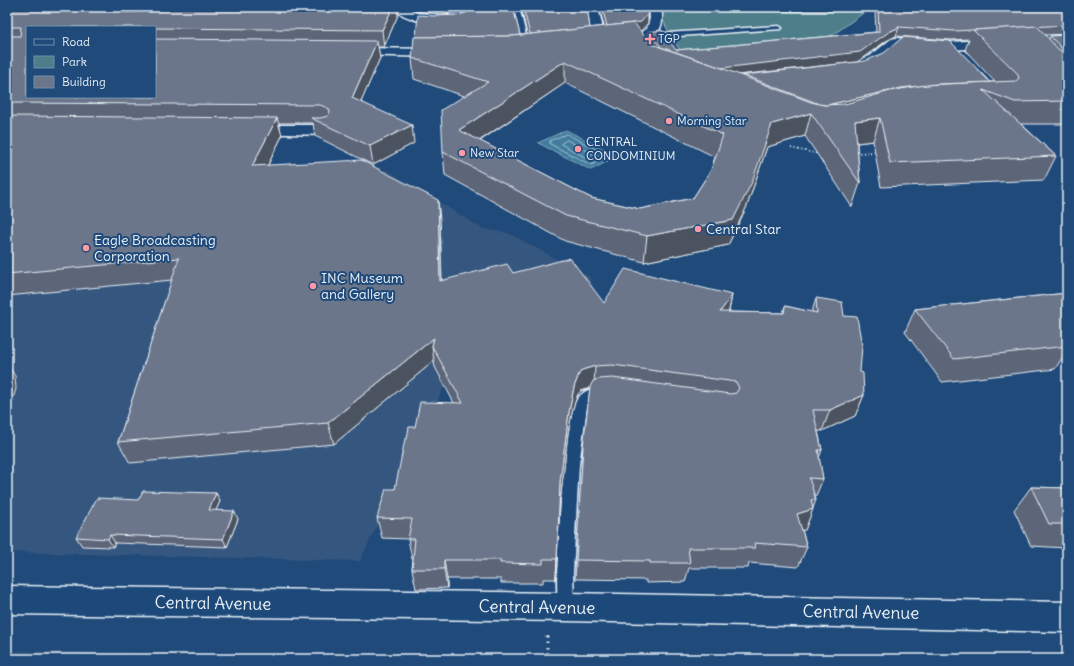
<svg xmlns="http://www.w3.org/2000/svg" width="1074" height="666" font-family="Delius,sans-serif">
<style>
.built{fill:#36577f}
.green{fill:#4e7e89;stroke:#9bb8c0}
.water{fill:#427b9d;stroke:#84aac1}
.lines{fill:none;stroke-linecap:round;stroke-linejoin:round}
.shore{stroke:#a6c2d4;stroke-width:1}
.lane-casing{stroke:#e8f1f8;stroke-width:3}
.street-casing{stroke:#e8f1f8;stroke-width:3}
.secondary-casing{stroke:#e8f1f8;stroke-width:3}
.path-far1{stroke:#e8f1f8;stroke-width:2;stroke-dasharray:1 2.5;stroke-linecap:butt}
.path{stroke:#e8f1f8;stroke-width:3;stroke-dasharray:1.5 4;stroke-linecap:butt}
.lane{fill:#1f4a7a;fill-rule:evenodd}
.street{fill:#1f4a7a;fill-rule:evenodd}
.secondary{fill:#1f4a7a;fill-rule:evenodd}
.wall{fill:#5d6578;stroke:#e8f1f8;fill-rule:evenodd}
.shaded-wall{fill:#4c5361;stroke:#e8f1f8}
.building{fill:#6c768b;stroke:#e8f1f8;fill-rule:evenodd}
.poi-dot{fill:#ff9aa2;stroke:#1f4a7a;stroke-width:1.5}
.labels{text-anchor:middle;stroke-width:4;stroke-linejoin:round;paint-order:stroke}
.far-poi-label{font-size:12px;fill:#e8f1f8;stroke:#1f4a7a;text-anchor:start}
.poi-label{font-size:14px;fill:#e8f1f8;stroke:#1f4a7a;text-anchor:start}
.near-street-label{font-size:17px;fill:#e8f1f8;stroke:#1f4a7a}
</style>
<rect width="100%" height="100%" fill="#1f4a7a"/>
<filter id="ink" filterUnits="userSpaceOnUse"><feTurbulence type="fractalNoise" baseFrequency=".025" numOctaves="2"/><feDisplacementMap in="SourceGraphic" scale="8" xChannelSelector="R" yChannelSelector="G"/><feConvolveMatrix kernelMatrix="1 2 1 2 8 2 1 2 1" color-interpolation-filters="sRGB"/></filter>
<g filter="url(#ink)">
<g class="built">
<polygon points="387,170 483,229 508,233 590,277 598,306 465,343 360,561 7,552 7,193"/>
<polygon points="7,651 526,659 7,659"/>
</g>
<polygon class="green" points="866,11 824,41 686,58 672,39 659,12"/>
<polygon class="water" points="566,130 618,156 591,170 538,143"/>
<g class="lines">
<g class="shore">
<polygon points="567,134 606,155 607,157 591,165 550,144 550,141"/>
<polygon points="567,140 595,155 596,157 590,160 561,144"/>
</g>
<g class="lane-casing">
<g id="lane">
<polygon points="513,7 519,7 530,51 523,49"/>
<polygon points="779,26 782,28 781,29 650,38 646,36 650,34"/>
<path d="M599 387 609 389 610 392 609 395 594 398 587 407 579 465 573 572 574 607 572 613 566 615 560 613C551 593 565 429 574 406 578 394 587 389 599 387Z"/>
</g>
</g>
<g class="street-casing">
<g id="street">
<path d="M392 7H405L418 13 448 15 454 19C445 32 400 18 392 7Z"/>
<polygon points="586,7 598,7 606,42 604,45 594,45 592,42"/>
<path d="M649 7H661C662 13 663 20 661 26 655 42 626 47 611 43L609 40 611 37 637 34 647 29 650 18Z"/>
<path d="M896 38 951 42 998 39 1003 40 1005 43 1003 46 998 47 951 50 899 46C886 57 867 74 849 70L847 67 849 64 870 56 891 39Z"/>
<polygon points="350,48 442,49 447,50 449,53 447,56 442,57 345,55 343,52 345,49"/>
<polygon points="251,125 324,125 330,127 332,130 330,133 324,135 245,133 243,130 245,127"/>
</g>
</g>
<g class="secondary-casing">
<polygon id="secondary" points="7,586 566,593 1067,602 1067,632 566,621 7,614"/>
</g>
<g class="path-far1">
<polyline points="791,148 819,154"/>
<polyline points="856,153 877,152"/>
</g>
<polyline class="path" points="547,636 547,659"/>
<use href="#lane" class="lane"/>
<use href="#street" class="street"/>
<use href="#secondary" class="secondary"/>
</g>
<g class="wall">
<path d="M7 7 398 15 384 47H378L380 58 361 102 414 143 373 165 315 136 313 123H279L282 136 268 165 440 220 442 281 513 273 604 303 732 295 729 312 783 313 785 306 812 312 816 298 844 316 860 372 864 395 855 416 822 431H818L822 450 819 458 823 479 815 498 816 500 805 530H802L807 547 798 567 749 563 748 568H689L685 582 646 583V580L575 579 583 446 590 388 581 391 578 394 573 408 568 433 560 502 556 579H543V583H501V579H447V588L416 589 412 569 413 559H412L408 539 382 538 377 518 395 489 407 439 415 427 454 403 435 367 434 361 334 444 130 463 118 442 172 280 7 296ZM27 27H155V97Z"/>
<path d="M419 7H513L520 35 527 34 521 7H587L590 28 604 26 599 7H648V23L640 31 648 40V32L676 50 876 32 875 11H712L711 9H663L662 7H1067V34L1045 35 1049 39 1050 36 1067 35V124H1021L1056 156 1044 180 881 187 873 141 857 143 860 183 852 207 805 136 767 147 747 206 728 245 644 262 565 241 445 175 443 152 464 96 414 79 412 58 416 37 436 16 457 15 464 14 462 12 437 14 420 12ZM896 36 951 40 969 39 965 50 995 82 744 75V76L741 75 857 62 886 41ZM565 83 715 157 711 170 693 198 640 209 591 198 480 141Z"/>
<polygon points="1067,293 1067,350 1055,369 942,382 905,332 915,309"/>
<polygon points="1031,487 1067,488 1067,548 1031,546 1014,510"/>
<polygon points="216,493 220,501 216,510 238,519 227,547 115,543 113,547 82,546 76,537 138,500"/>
</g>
<g class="shaded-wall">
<polygon points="125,7 144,7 128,27 121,12"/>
<polygon points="393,7 397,7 398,15 384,47 382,30"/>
<polygon points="436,7 462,7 462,12 437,14"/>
<polygon points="648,14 648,23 640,32 606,35"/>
<polygon points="899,27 896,36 886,41 857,62 719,77 721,68 889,32"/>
<polygon points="377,41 380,58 355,116 352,98"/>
<polygon points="565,61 565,83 461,153 459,130"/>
<polygon points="936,84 932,94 824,115 827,105 901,88"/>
<polygon points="811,113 805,136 767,147 747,206 728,245 644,262 647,236 733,220 772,124"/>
<polygon points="277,118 282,136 258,185 252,166"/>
<polygon points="880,118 873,141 848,144 855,121"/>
<polygon points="412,125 414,143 373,165 370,146"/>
<polygon points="438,200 440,220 442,301 440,281"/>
<polygon points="732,295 728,315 720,312"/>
<polygon points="434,338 432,346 434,361 334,444 328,423"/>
<polygon points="7,364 15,376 16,389 11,405 7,410"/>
<polygon points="595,366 594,387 581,391 578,394 573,408 568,433 560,502 556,579 560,482 569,412 574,387 579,374 582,370"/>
<polygon points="864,395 855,416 822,431 830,410"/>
<polygon points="216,493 220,501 213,518 209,510"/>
<polygon points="813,509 805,530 789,534 797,514"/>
<polygon points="234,511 238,519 227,547 223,539"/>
<polygon points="110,535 115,543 113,547 108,539"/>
<polygon points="444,560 447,579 447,588 444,569"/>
</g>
<g class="building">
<polygon points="7,7 125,7 121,12 137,12 141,7 393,7 382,30 155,28 155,27 27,27 27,97 155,97 155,39 377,41 352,98 412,125 370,146 311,118 320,118 328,116 330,111 328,108 320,105 7,103 7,36 20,36 21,27 7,27"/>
<polygon points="466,7 513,7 520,35 513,36 416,37 418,15 436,16 457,15 466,13 469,9"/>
<polygon points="523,7 587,7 590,28 530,34"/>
<polygon points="602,7 646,7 648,11 648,14 641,22 607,26"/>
<polygon points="878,7 1067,7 1067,25 954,31 899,27 889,32 860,52 722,68 661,47 648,32 662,30 676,50 879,32"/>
<path d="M634 23 651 44 719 67 811 102 824 105 845 104 890 91 923 85 1016 81 1019 78 1017 73 973 30 1037 26 1059 50 1067 53V101L1015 102 983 90 1056 156 890 163 880 118 855 121 860 183 811 113 772 124 752 182 733 220 647 236 566 216 443 152 441 110 488 82 412 58 414 37 513 36ZM565 61 723 135 711 170 693 198 640 209 591 198 459 130Z"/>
<polygon points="1067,35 1067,53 1065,52 1050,36"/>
<polygon points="903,37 950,41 990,82 936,84 901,88 827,105 819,104 744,75 865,61 884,53"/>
<polygon points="7,116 277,118 252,166 361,160 438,200 440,281 507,264 513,273 570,258 604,303 625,269 732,295 720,312 784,313 785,306 817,313 816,298 842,302 844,316 857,317 862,346 860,372 863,373 864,395 830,410 813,410 822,450 818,450 823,479 809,478 816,500 811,500 813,509 797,514 807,547 754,543 755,548 688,548 690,563 650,563 650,561 576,560 583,446 590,387 593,381 598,379 613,378 730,394 736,393 739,388 736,382 613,365 595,366 582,370 579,374 574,387 569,412 560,482 557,559 543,559 543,564 500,563 500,560 444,560 444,569 412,569 415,539 408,539 412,519 377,518 386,489 395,489 405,439 407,439 409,427 415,427 420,402 463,403 432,346 434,338 328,423 118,442 179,258 7,274"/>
<polygon points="1067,293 1067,346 954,359 915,309"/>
<polygon points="1031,487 1067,488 1067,524 1049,524"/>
<polygon points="143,491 216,493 209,510 234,511 223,539 110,535 108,539 76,537 97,498 138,500"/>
</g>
</g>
<g class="poi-dot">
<path d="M648 33h4v4h4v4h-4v4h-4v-4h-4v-4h4z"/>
<circle cx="669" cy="121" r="4"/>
<circle cx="578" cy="149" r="4"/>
<circle cx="462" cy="153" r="4"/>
<circle cx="698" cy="229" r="4"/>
<circle cx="86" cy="248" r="4"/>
<circle cx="313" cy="286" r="4"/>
</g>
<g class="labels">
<g class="far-poi-label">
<text x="658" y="43">TGP</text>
<text x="677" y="125">Morning Star</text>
<text x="586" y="146">CENTRAL<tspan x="586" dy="14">CONDOMINIUM</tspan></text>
<text x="470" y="157">New Star</text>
</g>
<g class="poi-label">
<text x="706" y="234">Central Star</text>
<text x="94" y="245">Eagle Broadcasting<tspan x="94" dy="16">Corporation</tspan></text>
<text x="321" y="283">INC Museum<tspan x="321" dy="16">and Gallery</tspan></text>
</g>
<g class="near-street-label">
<text transform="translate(213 603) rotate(1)" y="6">Central Avenue</text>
<text transform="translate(537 607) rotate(1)" y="6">Central Avenue</text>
<text transform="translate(861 612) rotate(1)" y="6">Central Avenue</text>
</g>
</g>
<rect width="1074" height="666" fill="none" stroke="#1f4a7a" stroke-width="24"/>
<rect x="12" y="12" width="1050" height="642" fill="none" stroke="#e8f1f8" stroke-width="1.5" filter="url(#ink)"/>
<rect x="26" y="26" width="130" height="72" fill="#1f4a7a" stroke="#6f8dac"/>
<rect x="34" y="39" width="20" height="6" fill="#1f4a7a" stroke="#6f8dac"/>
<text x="62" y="46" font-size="12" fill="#e8f1f8">Road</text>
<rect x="34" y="56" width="20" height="12" fill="#4e7e89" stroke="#6f8dac"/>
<text x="62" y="66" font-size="12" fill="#e8f1f8">Park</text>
<rect x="34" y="76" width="20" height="12" fill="#6c768b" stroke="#6f8dac"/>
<text x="62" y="86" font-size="12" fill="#e8f1f8">Building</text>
</svg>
